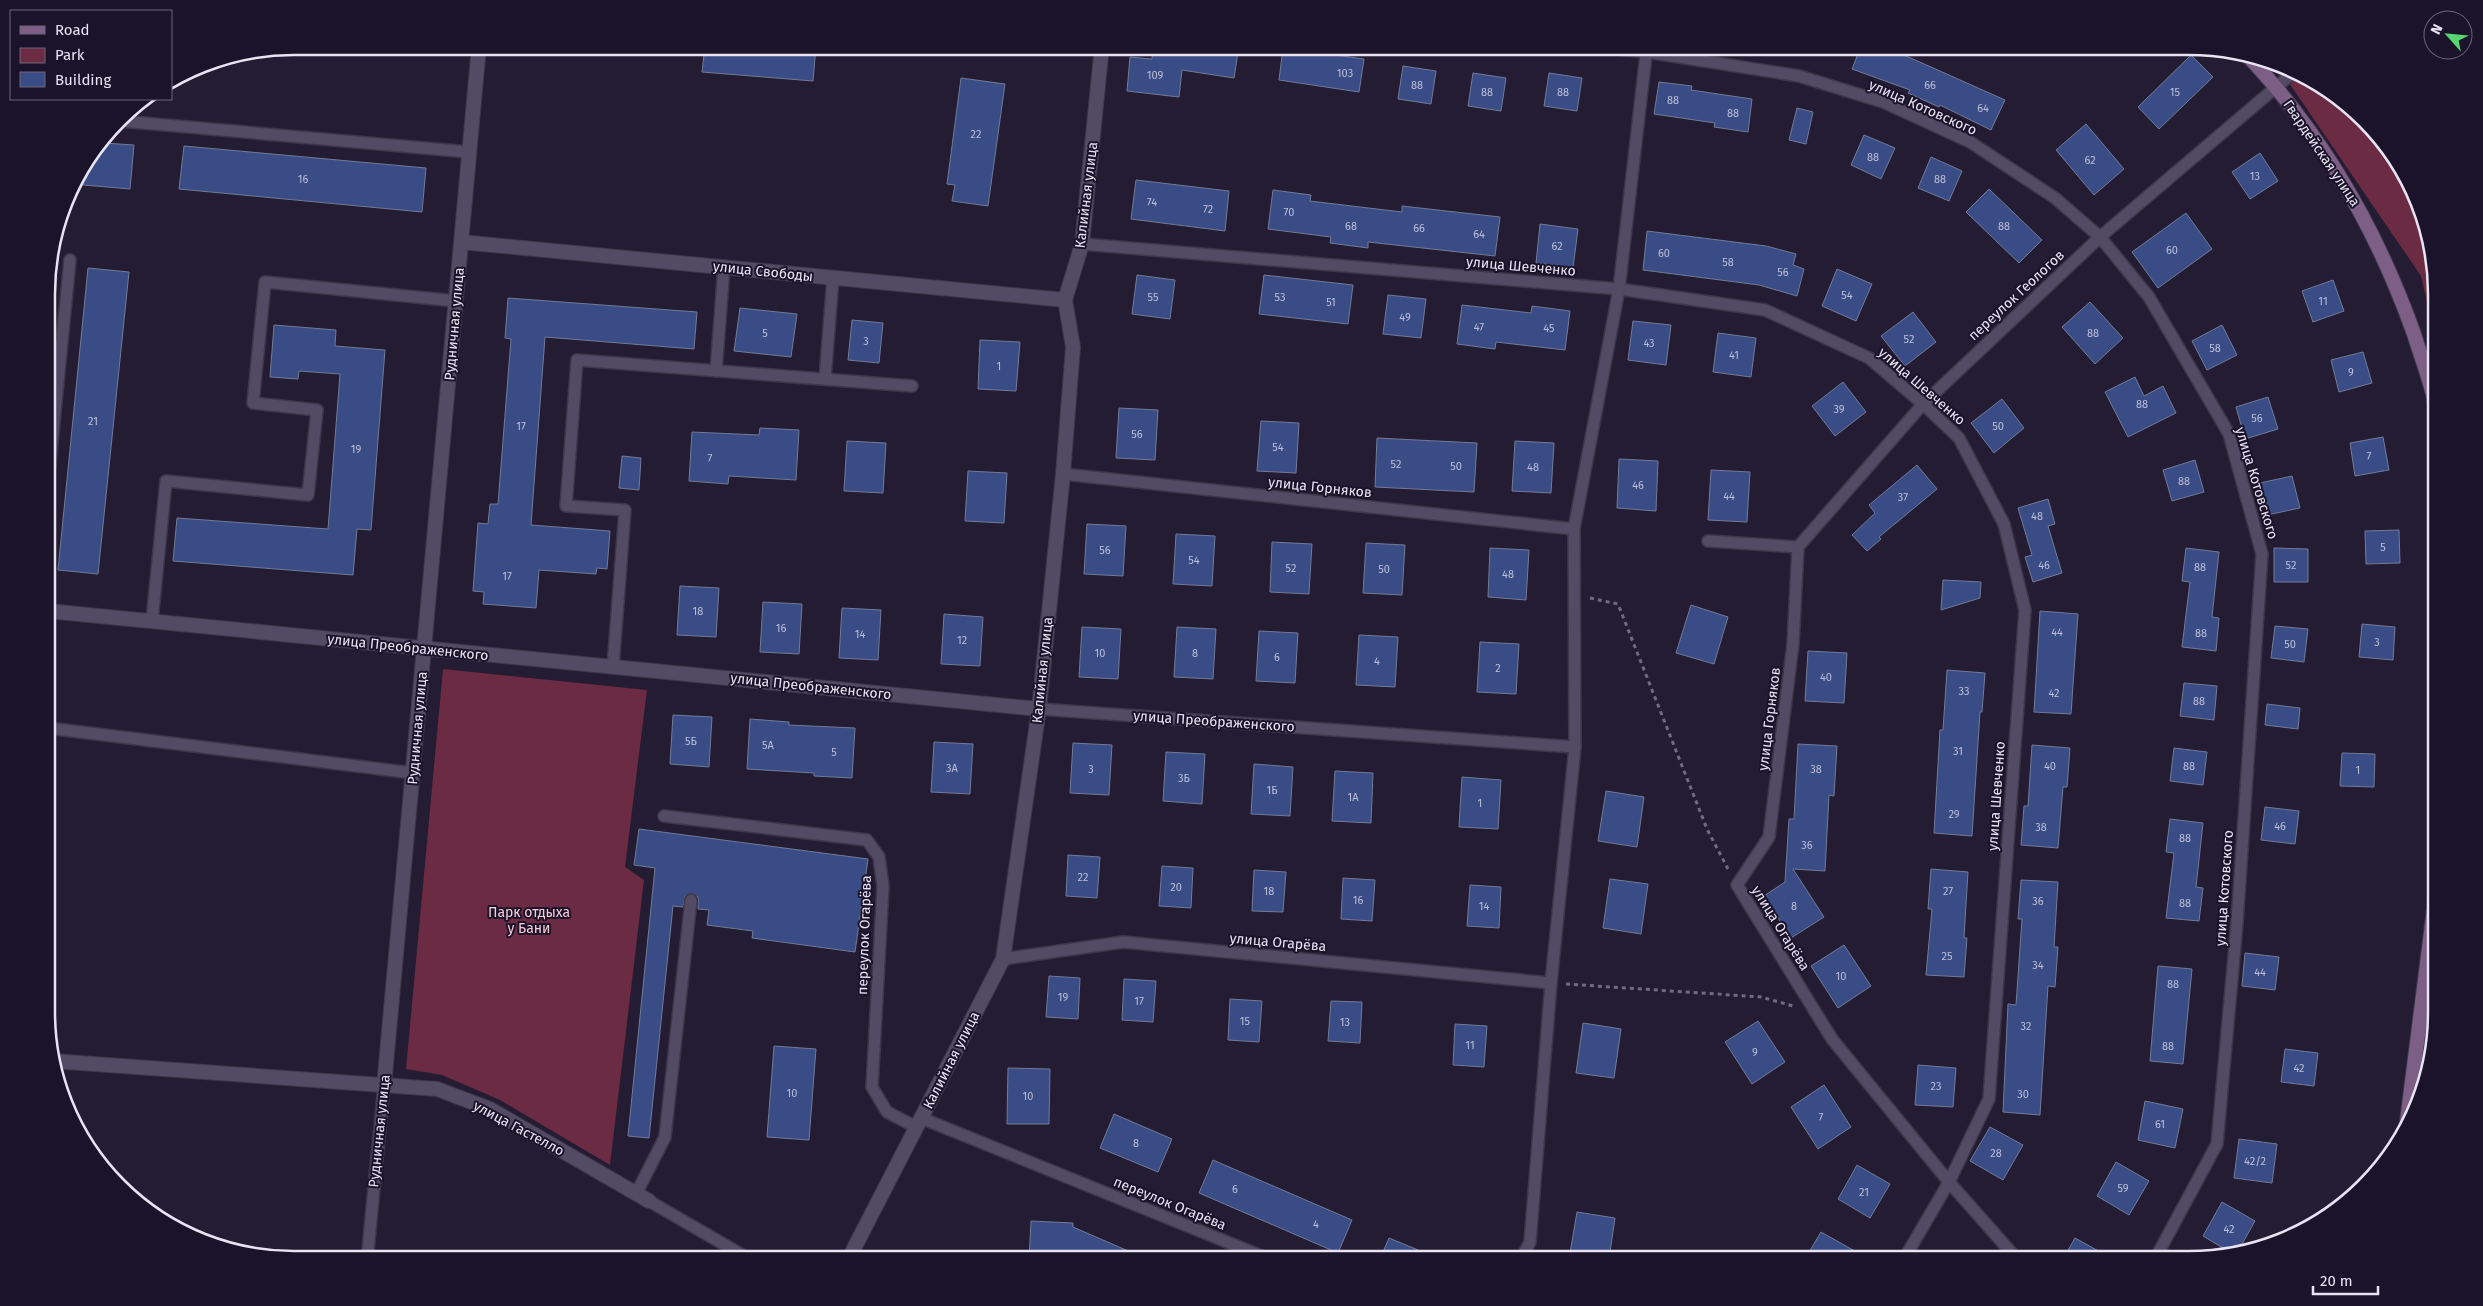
<svg xmlns="http://www.w3.org/2000/svg" width="2483" height="1306" font-family="'Fira Sans',sans-serif">
<style>
.green{fill:#6b2b42}
.building{fill:#3a4c85;stroke:#717b97}
.lines{fill:none;stroke-linecap:round;stroke-linejoin:round}
.service-casing{stroke:#3e374a;stroke-width:14}
.minor-casing{stroke:#3e374a;stroke-width:16}
.secondary-casing{stroke:#3e374a;stroke-width:16}
.path{stroke:#716b7f;stroke-width:3;stroke-dasharray:4 4;stroke-linecap:butt}
.service{stroke:#534a64;stroke-width:11}
.minor{stroke:#534a64;stroke-width:14}
.secondary{stroke:#7d5f86;stroke-width:14}
.labels{text-anchor:middle;stroke-width:4;stroke-linejoin:round;paint-order:stroke}
.number-label{font-size:11px;fill:#bcbed8}
.street-label{font-size:14px;fill:#e8e4f4;stroke:#1b1329}
.park-label{font-size:14px;fill:#f8cdd8;stroke:#1b1329}
.rim{fill:none;stroke:#e8e4f4;stroke-width:2.5}
</style>
<rect width="100%" height="100%" fill="#241c33"/>
<g class="green">
<path d="M2276 64C2303 74 2330 89 2352 108 2391 141 2430 212 2435 263 2437 287 2435 312 2435 336L2421 276Z"/>
<polygon points="443,669 647,690 625,867 644,880 610,1165 500,1100 442,1075 406,1069"/>
</g>
<g class="building">
<polygon points="705,46 816,46 813,81 702,72"/>
<polygon points="1153,46 1239,46 1234,78 1182,70 1179,97 1127,91 1130,57 1152,59"/>
<polygon points="1861,46 1896,46 1895,51 2005,100 1991,130 1940,105 1939,107 1908,93 1910,90 1852,69"/>
<polygon points="1283,48 1364,59 1359,92 1279,80"/>
<polygon points="2191,55 2213,77 2159,129 2138,107"/>
<polygon points="1403,66 1436,71 1431,104 1398,99"/>
<polygon points="1473,73 1506,78 1501,111 1468,106"/>
<polygon points="1549,73 1582,78 1577,111 1544,106"/>
<polygon points="961,78 1005,84 988,206 952,201 955,185 947,184"/>
<polygon points="1659,82 1692,86 1691,90 1752,99 1748,132 1714,127 1715,123 1654,114"/>
<polygon points="1797,108 1813,112 1806,144 1789,140"/>
<polygon points="2086,124 2124,169 2094,195 2056,150"/>
<polygon points="1864,135 1895,148 1881,179 1851,165"/>
<polygon points="104,143 134,145 130,189 72,184"/>
<polygon points="184,146 426,168 422,212 179,189"/>
<polygon points="2260,153 2278,181 2250,199 2232,172"/>
<polygon points="1931,157 1962,171 1949,201 1918,188"/>
<polygon points="1136,180 1229,191 1225,231 1131,219"/>
<polygon points="1989,189 2042,240 2019,263 1966,212"/>
<polygon points="1273,190 1311,195 1310,201 1402,212 1402,206 1500,217 1495,256 1368,242 1368,248 1330,243 1331,237 1268,229"/>
<polygon points="2186,213 2212,249 2158,288 2132,252"/>
<polygon points="1540,224 1578,229 1573,268 1536,263"/>
<polygon points="1647,231 1766,246 1796,254 1793,265 1804,269 1797,296 1759,285 1643,270"/>
<polygon points="88,268 129,272 98,574 58,570"/>
<polygon points="1837,269 1872,284 1856,321 1822,306"/>
<polygon points="1137,275 1175,280 1170,319 1132,314"/>
<polygon points="1264,275 1353,285 1348,324 1259,314"/>
<polygon points="2333,280 2344,311 2313,322 2302,291"/>
<polygon points="1388,295 1426,299 1421,338 1383,334"/>
<polygon points="508,298 697,312 694,349 545,337 531,525 610,531 607,569 597,568 596,574 539,570 536,608 483,604 484,592 473,591 478,523 488,524 490,504 498,504 511,339 505,338"/>
<polygon points="2090,302 2123,338 2095,364 2062,327"/>
<polygon points="1462,305 1531,313 1532,306 1570,311 1565,350 1496,342 1495,349 1457,344"/>
<polygon points="740,308 797,314 791,357 734,351"/>
<polygon points="1913,312 1936,342 1905,366 1881,336"/>
<polygon points="852,320 883,323 879,363 848,360"/>
<polygon points="1633,321 1671,325 1666,365 1628,360"/>
<polygon points="274,325 336,330 335,346 385,350 371,530 357,529 353,575 173,561 177,518 328,529 340,374 299,371 298,379 270,377"/>
<polygon points="2222,325 2237,355 2207,370 2192,341"/>
<polygon points="1718,333 1756,338 1751,377 1713,372"/>
<polygon points="980,340 1020,342 1016,391 978,389"/>
<polygon points="2363,352 2372,383 2339,392 2331,360"/>
<polygon points="2135,377 2144,396 2163,386 2176,413 2128,437 2105,392"/>
<polygon points="1843,382 1866,412 1835,436 1812,406"/>
<polygon points="2268,397 2278,429 2245,439 2236,407"/>
<polygon points="2002,399 2024,428 1994,453 1971,423"/>
<polygon points="1119,408 1158,410 1155,460 1116,458"/>
<polygon points="1261,421 1299,423 1296,473 1257,471"/>
<polygon points="760,428 799,430 796,480 729,476 728,484 689,481 692,432 759,435"/>
<polygon points="2383,437 2389,470 2355,476 2350,443"/>
<polygon points="1377,438 1477,443 1474,492 1375,487"/>
<polygon points="847,441 886,443 883,493 844,491"/>
<polygon points="1515,441 1554,443 1551,493 1512,491"/>
<polygon points="622,456 641,458 639,490 619,488"/>
<polygon points="1619,459 1658,461 1656,511 1617,508"/>
<polygon points="2195,460 2204,492 2172,501 2163,470"/>
<polygon points="1917,465 1937,489 1879,537 1881,539 1867,551 1852,535 1875,513 1869,505"/>
<polygon points="1711,470 1750,472 1747,522 1708,520"/>
<polygon points="968,471 1007,473 1004,523 965,521"/>
<polygon points="2292,476 2300,508 2267,515 2260,483"/>
<polygon points="2048,499 2055,524 2048,526 2062,573 2033,582 2025,557 2032,555 2018,508"/>
<polygon points="1087,524 1126,526 1123,576 1084,574"/>
<polygon points="2399,530 2400,563 2366,564 2365,531"/>
<polygon points="1176,534 1215,536 1212,586 1173,584"/>
<polygon points="1272,542 1312,544 1309,594 1270,592"/>
<polygon points="1366,543 1405,545 1402,595 1363,593"/>
<polygon points="1490,548 1529,550 1526,600 1488,597"/>
<polygon points="2186,548 2219,552 2212,617 2219,618 2216,651 2182,647 2190,582 2182,581"/>
<polygon points="2274,548 2308,549 2308,582 2274,582"/>
<polygon points="1943,580 1981,582 1980,598 1941,610"/>
<polygon points="680,586 719,588 716,637 677,635"/>
<polygon points="763,602 802,604 799,654 760,652"/>
<polygon points="1691,605 1728,617 1714,664 1676,653"/>
<polygon points="842,608 881,610 878,660 839,658"/>
<polygon points="2040,611 2078,614 2071,714 2034,712"/>
<polygon points="944,614 983,617 980,666 941,664"/>
<polygon points="2362,624 2395,627 2393,660 2359,657"/>
<polygon points="2275,626 2308,629 2304,662 2271,658"/>
<polygon points="1082,627 1121,629 1118,679 1079,677"/>
<polygon points="1177,627 1216,629 1213,679 1174,677"/>
<polygon points="1259,631 1298,633 1295,683 1256,681"/>
<polygon points="1359,635 1398,637 1395,687 1356,685"/>
<polygon points="1480,642 1519,644 1516,694 1477,692"/>
<polygon points="1808,651 1847,653 1844,703 1805,701"/>
<polygon points="1947,670 1985,673 1982,712 1980,712 1972,836 1934,833 1940,730 1943,730"/>
<polygon points="2184,683 2217,686 2214,720 2180,716"/>
<polygon points="2267,704 2300,708 2298,729 2265,725"/>
<polygon points="673,715 712,717 709,767 670,764"/>
<polygon points="750,719 789,722 789,725 855,728 852,778 814,776 814,773 747,769"/>
<polygon points="934,742 973,744 970,794 931,792"/>
<polygon points="1073,743 1112,745 1109,795 1070,793"/>
<polygon points="1798,744 1837,746 1834,796 1829,795 1825,871 1793,869 1824,917 1791,938 1764,896 1785,882 1789,819 1794,819"/>
<polygon points="2032,745 2070,748 2067,787 2063,787 2058,848 2021,845 2024,806 2028,806"/>
<polygon points="2174,748 2207,752 2203,785 2170,781"/>
<polygon points="1166,752 1205,754 1202,804 1163,801"/>
<polygon points="2342,753 2375,754 2374,787 2340,786"/>
<polygon points="1254,764 1293,767 1290,816 1251,814"/>
<polygon points="1335,771 1373,773 1371,823 1332,821"/>
<polygon points="1462,777 1501,780 1498,829 1459,827"/>
<polygon points="1606,791 1644,797 1637,847 1598,841"/>
<polygon points="2265,807 2299,811 2295,844 2261,840"/>
<polygon points="2170,819 2203,823 2196,887 2203,888 2199,921 2166,918 2174,853 2166,852"/>
<polygon points="639,829 868,859 855,952 752,938 753,931 707,925 709,910 698,909 698,897 692,893 685,896 683,907 673,906 649,1138 628,1136 655,868 634,865"/>
<polygon points="1068,855 1100,857 1097,898 1066,896"/>
<polygon points="1162,866 1193,868 1191,908 1159,906"/>
<polygon points="1931,869 1968,872 1964,938 1967,938 1964,977 1926,975 1932,909 1928,909"/>
<polygon points="1254,870 1286,872 1283,912 1252,911"/>
<polygon points="1343,878 1375,880 1372,921 1341,919"/>
<polygon points="1610,879 1648,884 1641,934 1603,928"/>
<polygon points="2021,880 2058,882 2054,947 2058,947 2055,987 2048,986 2040,1115 2003,1112 2008,1004 2016,1005 2022,919 2018,919"/>
<polygon points="1470,885 1501,887 1499,928 1467,926"/>
<polygon points="1844,945 1871,986 1838,1008 1811,966"/>
<polygon points="2245,953 2279,957 2275,990 2242,986"/>
<polygon points="2158,966 2192,969 2183,1064 2150,1061"/>
<polygon points="1049,976 1080,978 1078,1019 1046,1017"/>
<polygon points="1124,979 1156,981 1153,1022 1122,1020"/>
<polygon points="1230,999 1262,1001 1259,1042 1228,1040"/>
<polygon points="1331,1001 1362,1002 1360,1043 1328,1041"/>
<polygon points="1758,1021 1785,1062 1752,1084 1725,1042"/>
<polygon points="1583,1023 1621,1029 1614,1078 1576,1073"/>
<polygon points="1455,1024 1487,1026 1484,1067 1453,1065"/>
<polygon points="774,1046 816,1049 809,1140 767,1137"/>
<polygon points="2285,1049 2318,1053 2314,1086 2281,1082"/>
<polygon points="1918,1065 1956,1068 1953,1107 1915,1105"/>
<polygon points="1008,1068 1050,1069 1049,1124 1007,1124"/>
<polygon points="1824,1085 1851,1127 1818,1149 1791,1107"/>
<polygon points="2145,1101 2183,1109 2175,1148 2138,1140"/>
<polygon points="1114,1114 1172,1139 1158,1172 1100,1148"/>
<polygon points="1990,1127 2023,1145 2003,1180 1970,1161"/>
<polygon points="2239,1139 2277,1144 2272,1183 2234,1178"/>
<polygon points="1213,1160 1352,1220 1338,1253 1199,1193"/>
<polygon points="2116,1162 2149,1181 2129,1215 2097,1196"/>
<polygon points="1857,1165 1890,1184 1870,1218 1838,1199"/>
<polygon points="2222,1202 2255,1221 2237,1253 2233,1254 2203,1236"/>
<polygon points="1577,1212 1615,1218 1609,1259 1569,1259"/>
<polygon points="1031,1221 1073,1223 1073,1227 1149,1260 1029,1260"/>
<polygon points="1821,1232 1869,1259 1805,1259"/>
<polygon points="1389,1238 1440,1259 1380,1259"/>
<polygon points="2075,1238 2113,1259 2063,1259"/>
</g>
<g class="lines">
<g class="service-casing">
<g id="service">
<polyline points="1585,46 1647,52 1799,76 1883,102 1970,142 2055,198 2100,237 2149,297 2229,434 2262,554 2237,923 2217,1144 2155,1259"/>
<polyline points="120,121 469,152"/>
<polyline points="1082,244 1619,289 1765,310 1869,358 1923,404 1959,438 2004,524 2025,610 1989,1099 1949,1182 1904,1259"/>
<polyline points="716,371 724,267"/>
<polyline points="825,379 833,278"/>
<polyline points="1063,474 1574,529"/>
<polyline points="47,493 70,260"/>
<polyline points="1708,541 1798,547"/>
<polyline points="1798,547 1793,644 1769,837 1737,885 1832,1039 1949,1182 2017,1259"/>
<polyline points="1798,547 1923,404 2100,237 2295,71"/>
<polyline points="152,621 166,481 308,495 317,410 253,403 265,282 456,301"/>
<polyline points="613,667 625,510 566,506 577,360 912,386"/>
<polyline points="1039,709 1575,747"/>
<polyline points="48,728 413,773"/>
<polyline points="664,816 867,840 879,857 883,886 872,1087 887,1112 916,1127"/>
<polyline points="1003,959 1123,942 1551,983"/>
<polyline points="921,1118 1269,1259"/>
<polyline points="636,1194 665,1137 691,900"/>
<polyline points="649,1201 751,1260"/>
<polyline points="1521,1259 1530,1242 1551,983 1575,747 1574,529 1619,289 1647,46"/>
<polyline points="367,1260 384,1086"/>
</g>
</g>
<g class="minor-casing">
<g id="minor">
<polyline points="461,242 1065,300"/>
<polyline points="48,611 1039,709"/>
<polyline points="53,1061 437,1089 490,1109 649,1201"/>
<polyline points="384,1086 479,46"/>
<polyline points="848,1260 1003,959 1039,709 1063,474 1073,347 1065,300 1082,244 1102,46"/>
</g>
</g>
<g class="secondary-casing">
<g id="secondary">
<path d="M2246 54C2322 134 2377 230 2414 334 2421 357 2430 379 2435 403"/>
<polyline points="2406,1129 2436,893"/>
</g>
</g>
<g class="path">
<polyline points="1590,598 1618,604 1707,829 1728,869"/>
<polyline points="1566,984 1761,997 1793,1006"/>
</g>
<use href="#service" class="service"/>
<use href="#minor" class="minor"/>
<use href="#secondary" class="secondary"/>
</g>
<g class="labels">
<g class="number-label">
<text x="1345" y="77">103</text>
<text x="1155" y="79">109</text>
<text x="1417" y="89">88</text>
<text x="1930" y="89">66</text>
<text x="1487" y="96">88</text>
<text x="1563" y="96">88</text>
<text x="2175" y="96">15</text>
<text x="1673" y="104">88</text>
<text x="1983" y="112">64</text>
<text x="1733" y="117">88</text>
<text x="976" y="138">22</text>
<text x="1873" y="161">88</text>
<text x="2090" y="164">62</text>
<text x="2255" y="180">13</text>
<text x="303" y="183">16</text>
<text x="1940" y="183">88</text>
<text x="1152" y="206">74</text>
<text x="1208" y="213">72</text>
<text x="1289" y="216">70</text>
<text x="1351" y="230">68</text>
<text x="2004" y="230">88</text>
<text x="1419" y="232">66</text>
<text x="1479" y="238">64</text>
<text x="1557" y="250">62</text>
<text x="2172" y="254">60</text>
<text x="1664" y="257">60</text>
<text x="1728" y="266">58</text>
<text x="1783" y="276">56</text>
<text x="1847" y="299">54</text>
<text x="1153" y="301">55</text>
<text x="1280" y="301">53</text>
<text x="2323" y="305">11</text>
<text x="1331" y="306">51</text>
<text x="1405" y="321">49</text>
<text x="1479" y="331">47</text>
<text x="1549" y="332">45</text>
<text x="765" y="337">5</text>
<text x="2093" y="337">88</text>
<text x="1909" y="343">52</text>
<text x="866" y="345">3</text>
<text x="1649" y="347">43</text>
<text x="2215" y="352">58</text>
<text x="1734" y="359">41</text>
<text x="999" y="370">1</text>
<text x="2351" y="376">9</text>
<text x="2142" y="408">88</text>
<text x="1839" y="413">39</text>
<text x="2257" y="422">56</text>
<text x="93" y="425">21</text>
<text x="521" y="430">17</text>
<text x="1998" y="430">50</text>
<text x="1137" y="438">56</text>
<text x="1278" y="451">54</text>
<text x="356" y="453">19</text>
<text x="2369" y="460">7</text>
<text x="710" y="462">7</text>
<text x="1396" y="468">52</text>
<text x="1456" y="470">50</text>
<text x="1533" y="471">48</text>
<text x="2184" y="485">88</text>
<text x="1638" y="489">46</text>
<text x="1729" y="500">44</text>
<text x="1903" y="501">37</text>
<text x="2037" y="520">48</text>
<text x="2383" y="551">5</text>
<text x="1105" y="554">56</text>
<text x="1194" y="564">54</text>
<text x="2044" y="569">46</text>
<text x="2291" y="569">52</text>
<text x="2200" y="571">88</text>
<text x="1291" y="572">52</text>
<text x="1384" y="573">50</text>
<text x="1508" y="578">48</text>
<text x="507" y="580">17</text>
<text x="698" y="615">18</text>
<text x="781" y="632">16</text>
<text x="2057" y="636">44</text>
<text x="2201" y="637">88</text>
<text x="860" y="638">14</text>
<text x="962" y="644">12</text>
<text x="2377" y="646">3</text>
<text x="2290" y="648">50</text>
<text x="1100" y="657">10</text>
<text x="1195" y="657">8</text>
<text x="1277" y="661">6</text>
<text x="1377" y="665">4</text>
<text x="1498" y="672">2</text>
<text x="1826" y="681">40</text>
<text x="1964" y="695">33</text>
<text x="2054" y="697">42</text>
<text x="2199" y="705">88</text>
<text x="691" y="745">5Б</text>
<text x="768" y="749">5А</text>
<text x="1958" y="755">31</text>
<text x="834" y="756">5</text>
<text x="2050" y="770">40</text>
<text x="2189" y="770">88</text>
<text x="952" y="772">3А</text>
<text x="1091" y="773">3</text>
<text x="1816" y="773">38</text>
<text x="2358" y="774">1</text>
<text x="1184" y="782">3Б</text>
<text x="1272" y="794">1Б</text>
<text x="1353" y="801">1А</text>
<text x="1480" y="807">1</text>
<text x="1954" y="818">29</text>
<text x="2280" y="830">46</text>
<text x="2041" y="831">38</text>
<text x="2185" y="842">88</text>
<text x="1807" y="849">36</text>
<text x="1083" y="881">22</text>
<text x="1176" y="891">20</text>
<text x="1269" y="895">18</text>
<text x="1948" y="895">27</text>
<text x="1358" y="904">16</text>
<text x="2038" y="905">36</text>
<text x="2185" y="907">88</text>
<text x="1484" y="910">14</text>
<text x="1794" y="910">8</text>
<text x="1947" y="960">25</text>
<text x="2038" y="969">34</text>
<text x="2260" y="976">44</text>
<text x="1841" y="980">10</text>
<text x="2173" y="988">88</text>
<text x="1063" y="1001">19</text>
<text x="1139" y="1005">17</text>
<text x="1245" y="1025">15</text>
<text x="1345" y="1026">13</text>
<text x="2026" y="1030">32</text>
<text x="1470" y="1049">11</text>
<text x="2168" y="1050">88</text>
<text x="1755" y="1056">9</text>
<text x="2299" y="1072">42</text>
<text x="1936" y="1090">23</text>
<text x="792" y="1097">10</text>
<text x="2023" y="1098">30</text>
<text x="1028" y="1100">10</text>
<text x="1821" y="1121">7</text>
<text x="2160" y="1128">61</text>
<text x="1136" y="1147">8</text>
<text x="1996" y="1157">28</text>
<text x="2255" y="1165">42/2</text>
<text x="2123" y="1192">59</text>
<text x="1235" y="1193">6</text>
<text x="1864" y="1196">21</text>
<text x="1316" y="1228">4</text>
<text x="2229" y="1233">42</text>
</g>
<g class="street-label">
<text transform="translate(1923 107) rotate(24)" y="5">улица Котовского</text>
<text transform="translate(2322 153) rotate(56)" y="5">Гвардейская улица</text>
<text transform="translate(1086 195) rotate(-83)" y="5">Калийная улица</text>
<text transform="translate(1521 266) rotate(5)" y="5">улица Шевченко</text>
<text transform="translate(763 271) rotate(6)" y="5">улица Свободы</text>
<text transform="translate(2016 295) rotate(-43)" y="5">переулок Геологов</text>
<text transform="translate(454 324) rotate(-85)" y="5">Рудничная улица</text>
<text transform="translate(1922 386) rotate(41)" y="5">улица Шевченко</text>
<text transform="translate(2257 483) rotate(73)" y="5">улица Котовского</text>
<text transform="translate(1320 487) rotate(6)" y="5">улица Горняков</text>
<text transform="translate(408 647) rotate(6)" y="5">улица Преображенского</text>
<text transform="translate(1042 670) rotate(-84)" y="5">Калийная улица</text>
<text transform="translate(811 686) rotate(6)" y="5">улица Преображенского</text>
<text transform="translate(1769 719) rotate(-83)" y="5">улица Горняков</text>
<text transform="translate(1214 721) rotate(4)" y="5">улица Преображенского</text>
<text transform="translate(417 728) rotate(-85)" y="5">Рудничная улица</text>
<text transform="translate(1996 796) rotate(-86)" y="5">улица Шевченко</text>
<text transform="translate(2224 888) rotate(-86)" y="5">улица Котовского</text>
<text transform="translate(1781 928) rotate(58)" y="5">улица Огарёва</text>
<text transform="translate(864 935) rotate(-88)" y="5">переулок Огарёва</text>
<text transform="translate(1278 942) rotate(5)" y="5">улица Огарёва</text>
<text transform="translate(951 1060) rotate(-63)" y="5">Калийная улица</text>
<text transform="translate(519 1128) rotate(28)" y="5">улица Гастелло</text>
<text transform="translate(379 1131) rotate(-84)" y="5">Рудничная улица</text>
<text transform="translate(1170 1203) rotate(22)" y="5">переулок Огарёва</text>
</g>
<g class="park-label">
<text x="529" y="917">Парк отдыха<tspan x="529" dy="16">у Бани</tspan></text>
</g>
</g>
<path d="M0 0H2483V1306H0ZM294 55H2189A239 239 0 0 1 2428 294V1012A239 239 0 0 1 2189 1251H294A239 239 0 0 1 55 1012V294A239 239 0 0 1 294 55Z" fill="#1b1329" fill-rule="evenodd"/>
<path class="rim" d="M294 55H2189A239 239 0 0 1 2428 294V1012A239 239 0 0 1 2189 1251H294A239 239 0 0 1 55 1012V294A239 239 0 0 1 294 55Z"/>
<rect x="10" y="10" width="162" height="90" fill="#1b1329" stroke="#6d677a"/>
<rect x="20" y="26" width="25" height="8" fill="#7d5f86" stroke="#6d677a"/>
<text x="55" y="35" font-size="15" fill="#e8e4f4">Road</text>
<rect x="20" y="48" width="25" height="15" fill="#6b2b42" stroke="#6d677a"/>
<text x="55" y="60" font-size="15" fill="#e8e4f4">Park</text>
<rect x="20" y="72" width="25" height="15" fill="#3a4c85" stroke="#6d677a"/>
<text x="55" y="85" font-size="15" fill="#e8e4f4">Building</text>
<g transform="translate(2448 35) rotate(297)"><circle r="24" fill="#1b1329" stroke="#6d677a"/>
<path d="M0-4L9 19L0 12L-9 19Z" fill="#56d671"/>
<text y="-8" font-size="14" font-weight="bold" text-anchor="middle" fill="#e8e4f4">N</text>
</g>
<path d="M2313 1286v8h65v-8" fill="none" stroke="#e8e4f4" stroke-width="2.5"/>
<text x="2320" y="1286" font-size="15" fill="#e8e4f4" stroke="#1b1329" stroke-width="4" paint-order="stroke">20 m</text>
</svg>
